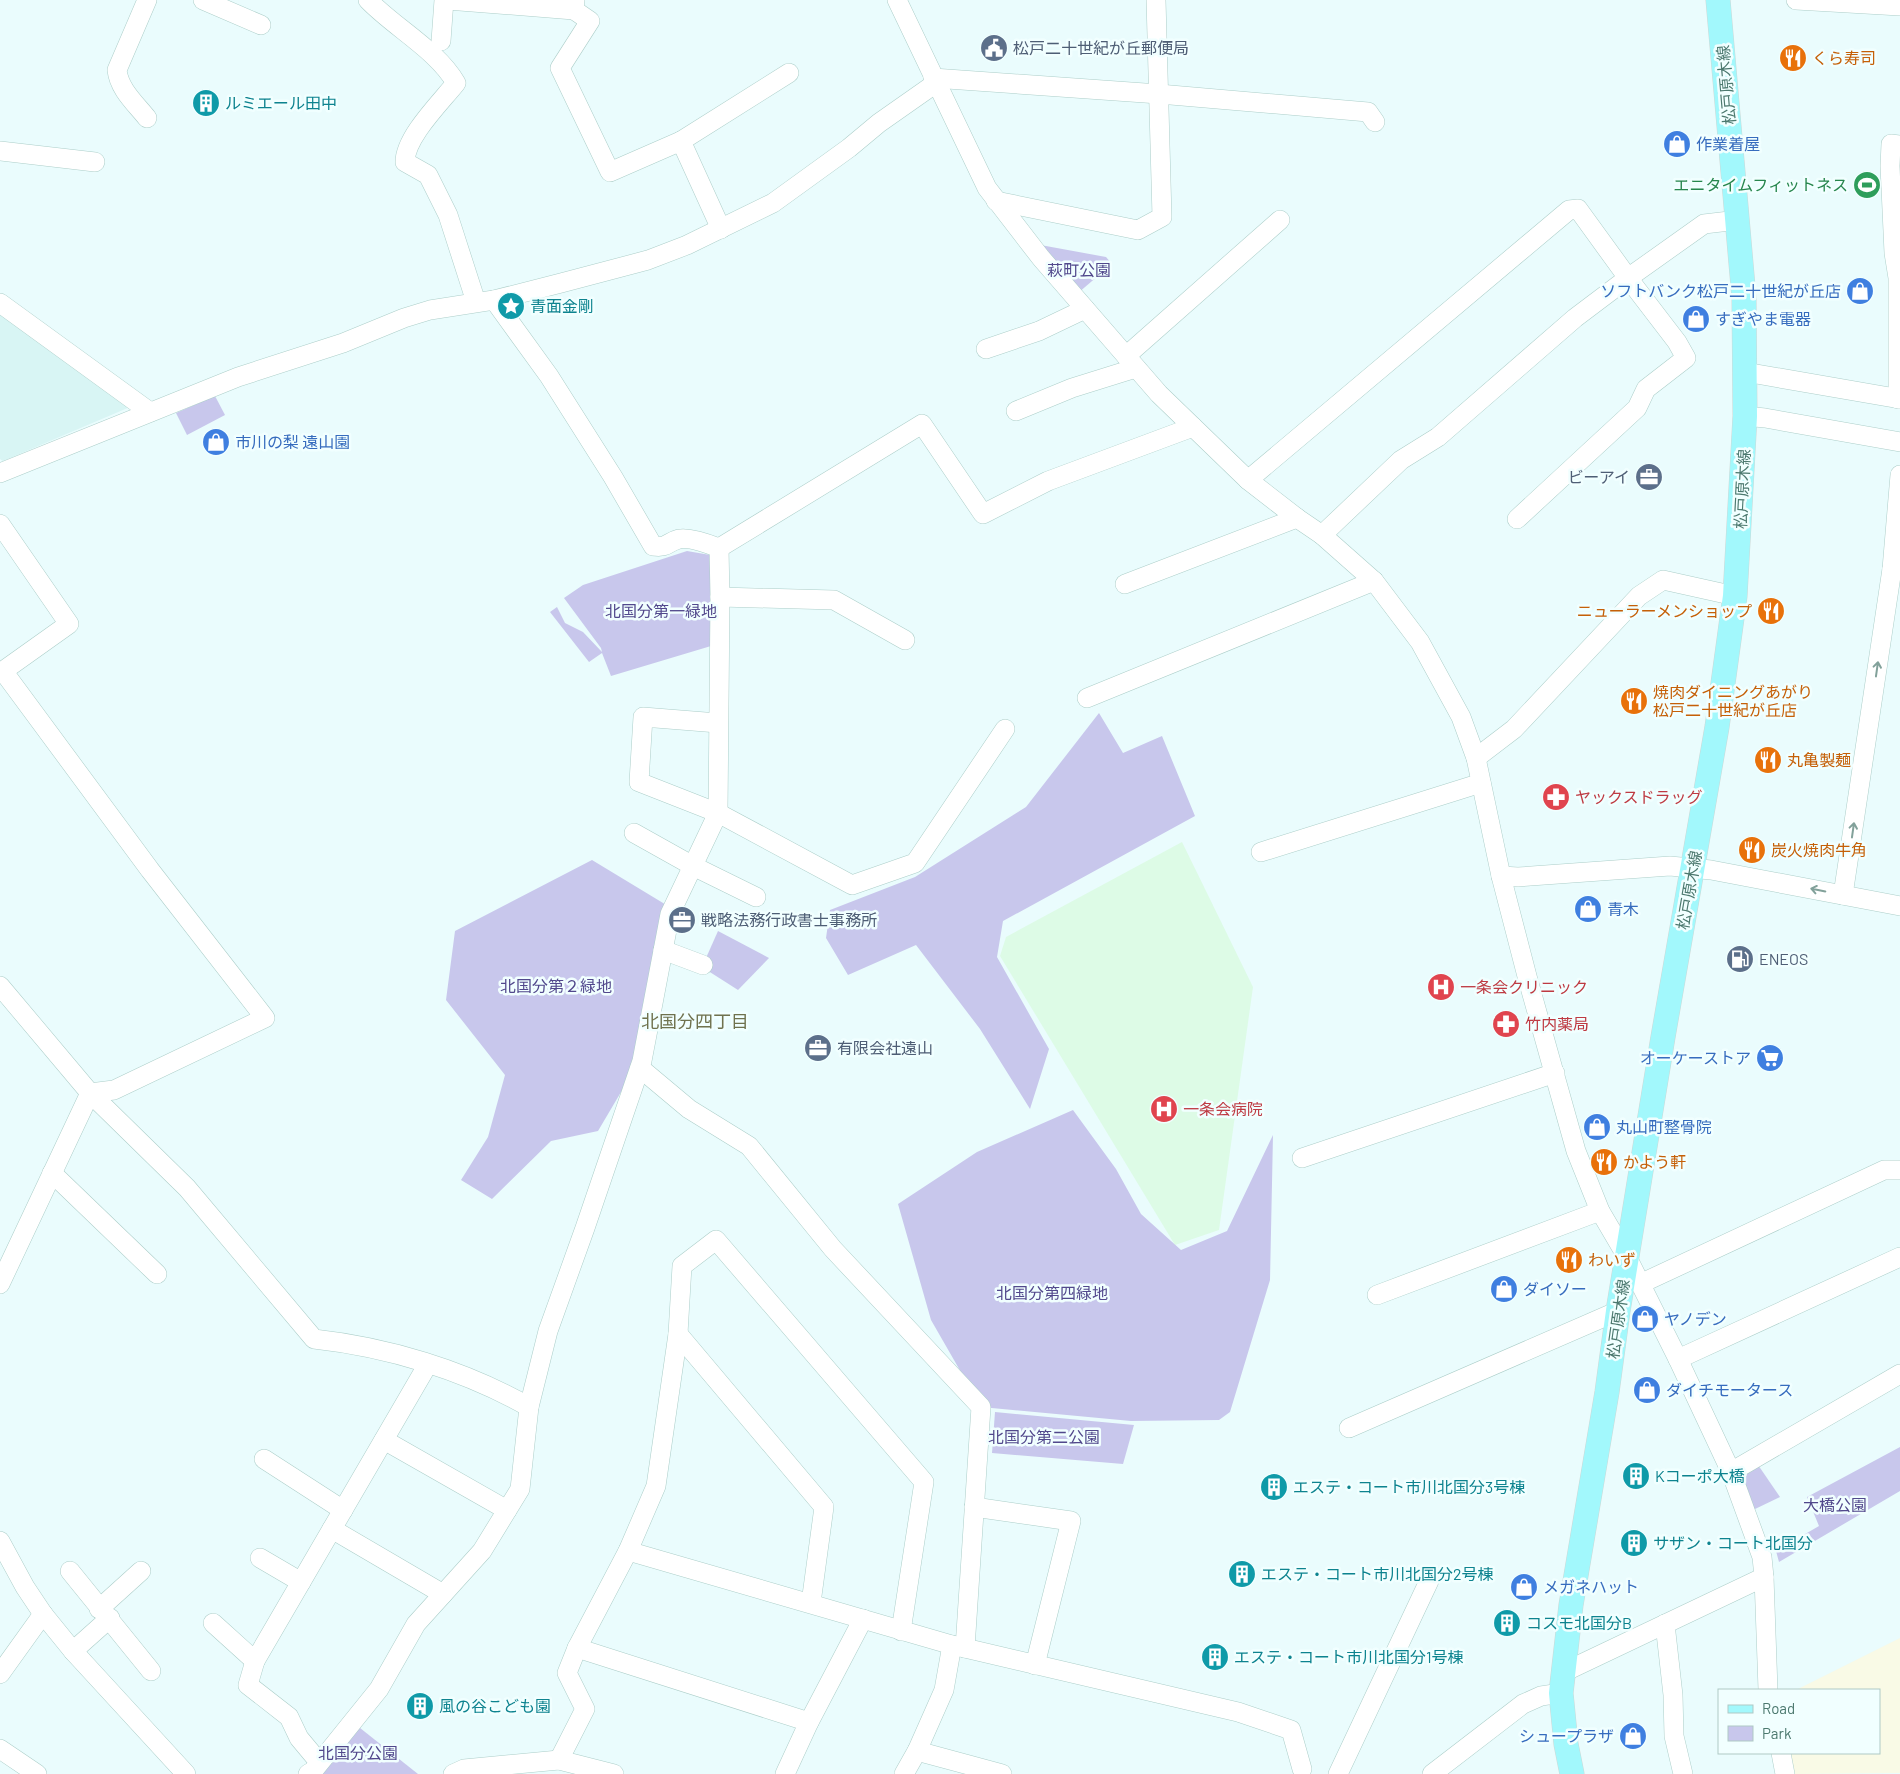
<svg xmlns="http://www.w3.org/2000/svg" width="1900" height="1774" font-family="Barlow,'Noto Sans JP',sans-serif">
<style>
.residential{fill:#d8f5f4}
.education{fill:#f9fae6}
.medical{fill:#ddfbe6}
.green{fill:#c8c7ec}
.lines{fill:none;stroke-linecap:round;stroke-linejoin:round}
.minor-casing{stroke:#accec9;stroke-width:20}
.major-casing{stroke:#cdd9d7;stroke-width:25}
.minor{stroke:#fff;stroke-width:19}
.major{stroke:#a2f8fc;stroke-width:24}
.oneway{stroke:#82a19a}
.labels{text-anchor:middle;stroke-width:5;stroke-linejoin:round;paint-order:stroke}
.service-label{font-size:16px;fill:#4e5e75;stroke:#f1ffff;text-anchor:start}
.food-label{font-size:16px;fill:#c56008;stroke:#f1ffff;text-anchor:start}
.street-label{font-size:16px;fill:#4c796f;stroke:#f1ffff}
.culture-label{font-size:16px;fill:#0d838f;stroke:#f1ffff;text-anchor:start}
.shop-label{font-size:16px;fill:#366cbe;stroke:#f1ffff;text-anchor:start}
.leisure-label{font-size:16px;fill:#27864d;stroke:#f1ffff;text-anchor:end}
.park-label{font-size:16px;fill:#51488c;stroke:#f1ffff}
.health-label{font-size:16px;fill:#be3a42;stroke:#f1ffff;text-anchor:start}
.neighbourhood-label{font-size:18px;fill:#6f724e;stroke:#f1ffff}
</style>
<rect width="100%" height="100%" fill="#eafcfd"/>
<polygon class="residential" points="0,314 130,407 3,461 0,459"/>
<polygon class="education" points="1900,1638 1900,1773 1794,1774 1789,1753 1879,1753 1879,1690 1796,1690"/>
<polygon class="medical" points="1182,842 1253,987 1219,1230 1175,1245 1000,956 1006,937"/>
<g class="green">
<polygon points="1035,244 1106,257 1112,264 1078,293"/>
<polygon points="215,396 225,415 187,435 176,413"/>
<polygon points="687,551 710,555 711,646 611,676 602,653 589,662 550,612 557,607 565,623 583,632 602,652 601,648 564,598 583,585"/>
<polygon points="1099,713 1123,753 1162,736 1195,816 1003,921 997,957 1049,1049 1030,1109 980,1029 916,945 848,975 826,938 830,910 915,877 1026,807"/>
<polygon points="592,860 668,906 634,1070 598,1131 551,1141 492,1199 461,1180 488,1137 505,1075 446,1000 455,931"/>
<polygon points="718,931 769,958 738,990 702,967"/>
<polygon points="1073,1110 1116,1169 1141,1214 1181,1250 1227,1231 1273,1135 1270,1280 1230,1412 1219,1420 1131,1421 981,1407 931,1320 898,1204 977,1152"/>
<polygon points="995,1412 1134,1425 1123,1464 992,1453"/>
<polygon points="1900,1447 1900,1491 1779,1562 1776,1551 1819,1526 1807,1497"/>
<polygon points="1756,1462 1780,1497 1753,1510 1740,1488 1746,1468"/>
<polygon points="355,1724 418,1774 318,1774"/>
</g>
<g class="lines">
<g class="minor-casing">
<g id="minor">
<polyline points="203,0 261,25"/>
<path d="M368 0C395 28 437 50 456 83 441 102 405 137 405 162L428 175 448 215 476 302"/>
<polyline points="447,0 574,10"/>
<polyline points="575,0 574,10 590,21 560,68 610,172 681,141 721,229"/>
<polyline points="897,0 987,188 1041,258 1159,394 1248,480 1297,518 1322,535 1374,581 1420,642 1461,717 1476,758 1501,876 1528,980 1576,1151 1600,1211 1627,1257 1678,1359 1731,1472 1762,1557 1764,1577 1768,1690"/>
<polyline points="1796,0 1900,6"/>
<polyline points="441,41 444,0"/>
<polyline points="933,78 1159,94 1368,112 1375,122"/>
<path d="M147 118C135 103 119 89 117 70L147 0"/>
<polyline points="681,141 789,73"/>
<polyline points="0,151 95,162"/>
<polyline points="996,201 1138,230 1162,217 1156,0"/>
<polyline points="0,303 150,412"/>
<polyline points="986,349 1039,331 1085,309"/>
<polyline points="1126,356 1280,220"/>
<polyline points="1745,372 1900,399"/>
<polyline points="1898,399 1898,278 1894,253 1890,166 1891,144 1900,145"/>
<polyline points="1016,411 1072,388 1136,368"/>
<polyline points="1745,416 1765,418 1900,442"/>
<polyline points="0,473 238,377 343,343 404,318 430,310 494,300 561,283 648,260 687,245 773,203 849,148 879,123 936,83"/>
<polyline points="1248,480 1569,210 1578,209 1628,278 1704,224 1738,220"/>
<polyline points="0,524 69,624 3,671 150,870 265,1018 114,1090 90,1093"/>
<polyline points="1322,535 1401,460 1438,437 1575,318 1628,278 1677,342 1686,358 1646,389 1637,408 1517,519"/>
<polyline points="719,548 922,424 983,514 1048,481 1193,427"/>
<polyline points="1892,569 1900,475"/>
<polyline points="1125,584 1297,518"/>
<polyline points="720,597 834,600 905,640"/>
<polyline points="1087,698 1374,581"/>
<polyline points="718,723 643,717 639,782 718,813 852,885 915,863 1005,729"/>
<polyline points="1476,758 1514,729 1639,596 1663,580 1735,596"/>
<polyline points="634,833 693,866 756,897"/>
<polyline points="1261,852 1481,783"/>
<polyline points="1501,876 1518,877 1670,866 1711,870 1900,906"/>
<polyline points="1843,895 1892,569 1900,570"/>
<polyline points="663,950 703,965"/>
<path d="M0 986 90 1093 187 1188 314 1339C387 1347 464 1370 529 1407"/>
<polyline points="640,1068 689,1109 749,1146 833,1249 981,1407 965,1648"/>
<polyline points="1302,1158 1555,1073"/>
<polyline points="52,1173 157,1274"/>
<polyline points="0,1284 90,1093"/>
<polyline points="1640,1284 1884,1170 1900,1170"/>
<polyline points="1377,1295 1600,1211"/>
<polyline points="678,1334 824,1507 811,1603"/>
<polyline points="1678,1359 1900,1257"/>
<polyline points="1349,1428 1618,1311"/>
<polyline points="384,1440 507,1510"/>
<polyline points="264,1459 343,1510"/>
<polyline points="1731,1472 1900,1374"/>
<polyline points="974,1507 1071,1521 1035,1665"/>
<polyline points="332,1529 443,1594"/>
<polyline points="0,1541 25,1587 43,1614 73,1651 186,1774"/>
<polyline points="628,1551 952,1645 1238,1712 1291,1730 1302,1769"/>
<polyline points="260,1558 301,1582"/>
<polyline points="70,1571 151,1671"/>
<polyline points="99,1609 141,1571"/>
<polyline points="213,1623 255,1661 428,1364"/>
<polyline points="1665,1624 1673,1695 1674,1736 1683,1774"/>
<polyline points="577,1648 809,1722"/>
<polyline points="73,1651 110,1618"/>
<polyline points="255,1661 248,1685 289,1717 299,1738 319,1762"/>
<polyline points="1562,1673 1764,1577"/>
<polyline points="0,1674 43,1614"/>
<polyline points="0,1749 37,1774"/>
<polyline points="917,1751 1002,1774"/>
<polyline points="1781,1753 1785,1774"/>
<polyline points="559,1760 585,1709 567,1673 577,1648 628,1551 656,1486 678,1334 682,1266 716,1240 924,1482 901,1631"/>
<path d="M308 1774 313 1771 379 1689 416 1624 482 1551 520 1489 529 1407 548 1331 585 1228 642 1061 670 914 718 813 720 597 719 548C709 544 690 537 679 539 667 542 669 548 653 546L613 477 549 376 494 300"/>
<polyline points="453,1774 464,1769 559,1760 614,1774"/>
<polyline points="785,1774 809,1722 863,1619"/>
<polyline points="904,1774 917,1751 944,1690 952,1645"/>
<polyline points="1338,1774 1429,1581"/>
<polyline points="1432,1774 1523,1704 1541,1696 1561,1693"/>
</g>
</g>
<g class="major-casing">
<polyline id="major" points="1572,1774 1566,1744 1561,1693 1571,1605 1607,1392 1618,1311 1663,1037 1717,727 1735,596 1745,416 1744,298 1718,0"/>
</g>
<use href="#minor" class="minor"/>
<use href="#major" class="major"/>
</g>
<defs><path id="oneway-shaft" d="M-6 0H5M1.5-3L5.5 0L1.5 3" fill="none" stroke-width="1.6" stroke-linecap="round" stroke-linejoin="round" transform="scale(1.25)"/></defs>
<g class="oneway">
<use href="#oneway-shaft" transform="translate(1877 669) rotate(-82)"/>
<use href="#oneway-shaft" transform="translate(1853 830) rotate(-82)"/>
<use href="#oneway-shaft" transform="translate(1818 890) rotate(-169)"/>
</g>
<defs>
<g id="civic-disc" transform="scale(1.4375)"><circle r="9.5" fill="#5c6f8a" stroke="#f1ffff"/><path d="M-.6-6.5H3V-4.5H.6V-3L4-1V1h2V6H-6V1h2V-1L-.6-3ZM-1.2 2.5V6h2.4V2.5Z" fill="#fff"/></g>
<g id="restaurant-disc" transform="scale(1.4375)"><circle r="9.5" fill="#e8710a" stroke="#f1ffff"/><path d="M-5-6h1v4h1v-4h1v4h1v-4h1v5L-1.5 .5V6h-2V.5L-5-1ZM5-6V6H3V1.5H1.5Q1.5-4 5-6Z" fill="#fff"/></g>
<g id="building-disc" transform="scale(1.4375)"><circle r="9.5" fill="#0f9aa8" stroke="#f1ffff"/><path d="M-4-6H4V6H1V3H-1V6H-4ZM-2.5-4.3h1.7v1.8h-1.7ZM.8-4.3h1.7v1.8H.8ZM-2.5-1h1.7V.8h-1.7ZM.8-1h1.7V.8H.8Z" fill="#fff"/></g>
<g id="shop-disc" transform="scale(1.4375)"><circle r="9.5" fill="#3f7fe0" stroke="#f1ffff"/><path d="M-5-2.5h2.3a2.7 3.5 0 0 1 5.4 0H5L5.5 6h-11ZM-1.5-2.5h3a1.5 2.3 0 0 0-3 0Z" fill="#fff"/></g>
<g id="stadium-disc" transform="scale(1.4375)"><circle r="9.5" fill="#2e9e5b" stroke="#f1ffff"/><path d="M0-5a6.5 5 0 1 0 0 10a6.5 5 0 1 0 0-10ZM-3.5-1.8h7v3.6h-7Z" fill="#fff"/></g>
<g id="sight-disc" transform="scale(1.4375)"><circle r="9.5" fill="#0f9aa8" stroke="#f1ffff"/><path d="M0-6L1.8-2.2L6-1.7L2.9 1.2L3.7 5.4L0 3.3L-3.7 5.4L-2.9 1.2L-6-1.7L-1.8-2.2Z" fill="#fff"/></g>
<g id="office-disc" transform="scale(1.4375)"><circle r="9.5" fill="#5c6f8a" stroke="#f1ffff"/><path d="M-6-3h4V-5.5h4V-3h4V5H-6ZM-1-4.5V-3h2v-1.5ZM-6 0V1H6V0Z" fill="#fff"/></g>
<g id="pharmacy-disc" transform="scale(1.4375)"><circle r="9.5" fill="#e0444e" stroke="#f1ffff"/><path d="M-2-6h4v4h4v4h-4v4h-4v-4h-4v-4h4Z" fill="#fff"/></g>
<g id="fuel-disc" transform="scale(1.4375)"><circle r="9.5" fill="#5c6f8a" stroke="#f1ffff"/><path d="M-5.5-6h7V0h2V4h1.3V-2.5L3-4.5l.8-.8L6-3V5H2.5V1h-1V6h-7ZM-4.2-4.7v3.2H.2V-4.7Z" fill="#fff"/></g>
<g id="hospital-disc" transform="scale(1.4375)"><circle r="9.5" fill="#e0444e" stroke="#f1ffff"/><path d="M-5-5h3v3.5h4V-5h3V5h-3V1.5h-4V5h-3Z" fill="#fff"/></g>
<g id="supermarket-disc" transform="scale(1.4375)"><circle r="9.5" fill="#3f7fe0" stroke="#f1ffff"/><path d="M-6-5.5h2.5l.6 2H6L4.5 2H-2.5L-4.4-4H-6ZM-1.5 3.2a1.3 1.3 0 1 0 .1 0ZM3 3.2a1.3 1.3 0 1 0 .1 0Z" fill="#fff"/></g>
</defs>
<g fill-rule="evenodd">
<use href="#civic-disc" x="994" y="48"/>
<use href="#restaurant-disc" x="1793" y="58"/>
<use href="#building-disc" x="206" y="103"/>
<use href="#shop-disc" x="1677" y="144"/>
<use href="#stadium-disc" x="1867" y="185"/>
<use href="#shop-disc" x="1860" y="291"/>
<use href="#sight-disc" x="511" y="306"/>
<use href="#shop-disc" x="1696" y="319"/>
<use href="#shop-disc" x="216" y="442"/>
<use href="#office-disc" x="1649" y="477"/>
<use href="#restaurant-disc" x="1771" y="611"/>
<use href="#restaurant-disc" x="1634" y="701"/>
<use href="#restaurant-disc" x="1768" y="760"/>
<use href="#pharmacy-disc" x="1556" y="797"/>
<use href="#restaurant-disc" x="1752" y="850"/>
<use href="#shop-disc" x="1588" y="909"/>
<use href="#office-disc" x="682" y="920"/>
<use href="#fuel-disc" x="1740" y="959"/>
<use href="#hospital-disc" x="1441" y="987"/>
<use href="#pharmacy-disc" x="1506" y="1024"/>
<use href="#office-disc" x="818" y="1048"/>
<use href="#supermarket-disc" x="1770" y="1058"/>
<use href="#hospital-disc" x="1164" y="1109"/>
<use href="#shop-disc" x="1597" y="1127"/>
<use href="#restaurant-disc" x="1604" y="1162"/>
<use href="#restaurant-disc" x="1569" y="1260"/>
<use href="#shop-disc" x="1504" y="1289"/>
<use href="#shop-disc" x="1645" y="1319"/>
<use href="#shop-disc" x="1647" y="1390"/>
<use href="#building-disc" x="1636" y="1476"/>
<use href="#building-disc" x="1274" y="1487"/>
<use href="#building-disc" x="1634" y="1543"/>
<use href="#building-disc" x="1242" y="1574"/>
<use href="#shop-disc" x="1524" y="1587"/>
<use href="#building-disc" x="1507" y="1623"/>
<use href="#building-disc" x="1215" y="1657"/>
<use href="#building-disc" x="420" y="1706"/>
<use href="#shop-disc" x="1633" y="1736"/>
</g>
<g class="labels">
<g class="service-label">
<text x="1013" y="54">松戸二十世紀が丘郵便局</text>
<text x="1630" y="483" text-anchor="end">ビーアイ</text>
<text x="701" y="926">戦略法務行政書士事務所</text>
<text x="1759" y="965">ENEOS</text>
<text x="837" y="1054">有限会社遠山</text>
</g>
<g class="food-label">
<text x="1812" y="64">くら寿司</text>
<text x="1752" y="617" text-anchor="end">ニューラーメンショップ</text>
<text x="1653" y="698">焼肉ダイニングあがり<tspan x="1653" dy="18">松戸二十世紀が丘店</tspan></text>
<text x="1787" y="766">丸亀製麺</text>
<text x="1771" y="856">炭火焼肉牛角</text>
<text x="1623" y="1168">かよう軒</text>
<text x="1588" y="1266">わいず</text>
</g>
<g class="street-label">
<text transform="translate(1726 85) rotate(-95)" y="6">松戸原木線</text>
<text transform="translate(1742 489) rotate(-87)" y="6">松戸原木線</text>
<text transform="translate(1689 890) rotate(-80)" y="6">松戸原木線</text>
<text transform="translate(1618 1319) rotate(-82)" y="6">松戸原木線</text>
</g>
<g class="culture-label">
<text x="225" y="109">ルミエール田中</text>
<text x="530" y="312">青面金剛</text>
<text x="1655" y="1482">Kコーポ大橋</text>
<text x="1293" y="1493">エステ・コート市川北国分3号棟</text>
<text x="1653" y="1549">サザン・コート北国分</text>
<text x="1261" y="1580">エステ・コート市川北国分2号棟</text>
<text x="1526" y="1629">コスモ北国分B</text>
<text x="1234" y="1663">エステ・コート市川北国分1号棟</text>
<text x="439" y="1712">風の谷こども園</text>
</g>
<g class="shop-label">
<text x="1696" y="150">作業着屋</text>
<text x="1841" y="297" text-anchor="end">ソフトバンク松戸二十世紀が丘店</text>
<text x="1715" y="325">すぎやま電器</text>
<text x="235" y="448">市川の梨 遠山園</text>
<text x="1607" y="915">青木</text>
<text x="1751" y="1064" text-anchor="end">オーケーストア</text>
<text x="1616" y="1133">丸山町整骨院</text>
<text x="1523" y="1295">ダイソー</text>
<text x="1664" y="1325">ヤノデン</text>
<text x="1666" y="1396">ダイチモータース</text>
<text x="1543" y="1593">メガネハット</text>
<text x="1614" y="1742" text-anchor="end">シュープラザ</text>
</g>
<g class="leisure-label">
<text x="1848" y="191">エニタイムフィットネス</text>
</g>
<g class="park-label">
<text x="1079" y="276">萩町公園</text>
<text x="661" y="617">北国分第一緑地</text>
<text x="556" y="992">北国分第２緑地</text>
<text x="1052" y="1299">北国分第四緑地</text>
<text x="1044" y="1443">北国分第二公園</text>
<text x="1835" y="1511">大橋公園</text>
<text x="358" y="1759">北国分公園</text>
</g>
<g class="health-label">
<text x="1575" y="803">ヤックスドラッグ</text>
<text x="1460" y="993">一条会クリニック</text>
<text x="1525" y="1030">竹内薬局</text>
<text x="1183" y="1115">一条会病院</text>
</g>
<g class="neighbourhood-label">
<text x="695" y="1028">北国分四丁目</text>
</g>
</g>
<rect x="1718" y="1689" width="162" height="65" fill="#f1ffff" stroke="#afc9c5"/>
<rect x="1728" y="1705" width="25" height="8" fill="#a2f8fc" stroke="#afc9c5"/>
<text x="1762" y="1714" font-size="15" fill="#4c796f">Road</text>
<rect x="1728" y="1726" width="25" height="15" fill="#c8c7ec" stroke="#afc9c5"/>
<text x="1762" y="1739" font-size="15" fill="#4c796f">Park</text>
</svg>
